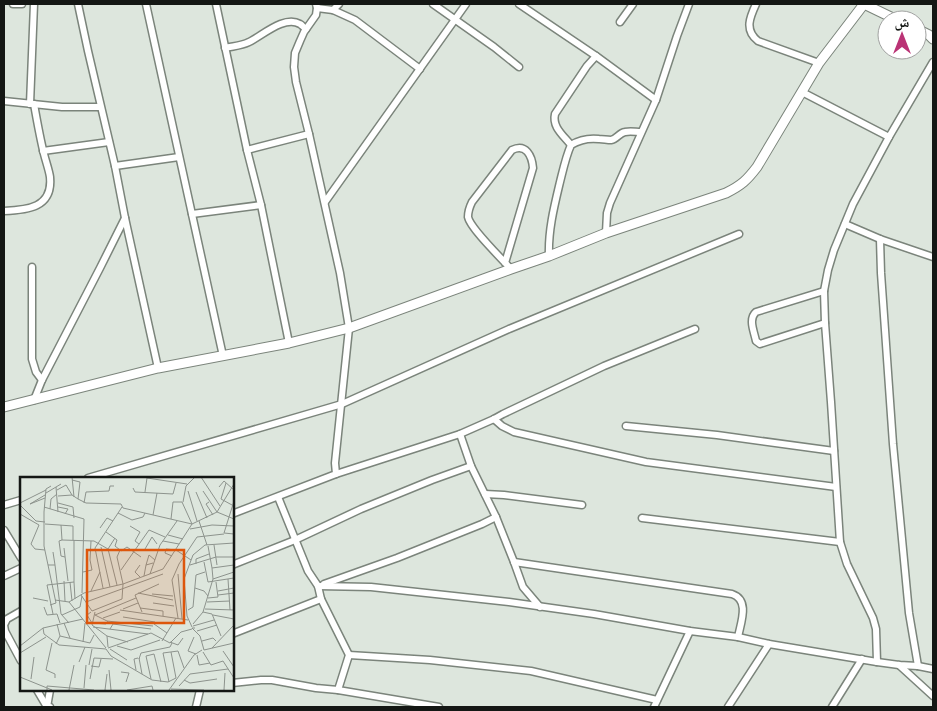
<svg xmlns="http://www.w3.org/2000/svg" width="937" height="711" font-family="'Asap Condensed','Noto Naskh Arabic',sans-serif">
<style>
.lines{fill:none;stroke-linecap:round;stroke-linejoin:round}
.street-casing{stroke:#7b847b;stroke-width:9}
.secondary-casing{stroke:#7b847b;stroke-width:11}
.street{stroke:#fff;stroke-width:6}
.secondary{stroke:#fff;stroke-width:9}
.inset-road{fill:none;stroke:#8d938d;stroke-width:1}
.view{fill:#dd560c;fill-opacity:0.15;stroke:#dd560c;stroke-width:2.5}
.inset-edge{fill:none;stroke:#141714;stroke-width:2.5}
</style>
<rect width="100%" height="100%" fill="#dde6dd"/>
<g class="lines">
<g class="street-casing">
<g id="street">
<polyline points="13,4 22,4"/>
<polyline points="78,4 88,51 115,166 125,218 158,368"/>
<polyline points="146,4 223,356"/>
<polyline points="216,4 247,150 261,205 289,343"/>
<polyline points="433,4 494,47 519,67"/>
<polyline points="519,4 596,56"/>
<path d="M756 4C750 17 744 30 758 41L819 63"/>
<polyline points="317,8 333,10 355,20 420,69"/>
<polyline points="333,10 339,4"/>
<polyline points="620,22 633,4"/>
<path d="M225 48C233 46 241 46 249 42 262 36 284 15 300 24 302 25 304 28 306 29"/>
<polyline points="802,92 889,137"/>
<polyline points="4,101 62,107 100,107"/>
<polyline points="30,104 34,4"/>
<path d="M571 145C563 135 552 127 555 114L587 66 596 56 656 100"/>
<polyline points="247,150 309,134"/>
<polyline points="43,151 109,142"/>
<polyline points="115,166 179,157"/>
<polyline points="325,202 466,4"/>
<path d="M4 211C27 210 53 208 50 177 49 170 46 162 44 154 40 138 37 121 34 104"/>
<polyline points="192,214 261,205"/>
<polyline points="845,224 880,239 933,257"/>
<polyline points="606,233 607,213 610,203 656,100 677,36 689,4"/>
<polyline points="880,239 881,273 893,444 909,613 918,666"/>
<path d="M549 256C548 231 554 207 560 182 563 170 566 156 571 145 579 140 590 138 599 139 603 139 607 140 611 140 617 139 619 133 625 132 630 131 636 132 641 132"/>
<path d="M505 263 533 168C532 156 526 143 512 150L472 202C470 206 468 212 468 217 470 228 502 259 511 269"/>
<polyline points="32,267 32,359 36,372 42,380"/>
<path d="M824 291 756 312C748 319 754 331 756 341L760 344 825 323"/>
<polyline points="34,400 42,380 100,268 125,218"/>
<polyline points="494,419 502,426 514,432 646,462 836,487"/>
<polyline points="626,426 717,435 834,451"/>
<polyline points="336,474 460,434"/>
<polyline points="88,478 342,404 509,329 739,234"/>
<polyline points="485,494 504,495 582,505"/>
<polyline points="278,497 308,571 318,586 321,599 349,655 338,690"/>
<polyline points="4,505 21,500"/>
<polyline points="232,514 336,474 335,463 349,328 340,273 309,134 296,82 294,67 295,53 300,41 304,32 316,15 317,8 316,4"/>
<polyline points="642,518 840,542"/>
<polyline points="4,530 21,558"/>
<path d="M514 562 732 594C750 600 741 622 738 637"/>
<polyline points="232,565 295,540 361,509 432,480 471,466"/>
<polyline points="4,576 21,568"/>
<polyline points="324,584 397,558 482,524 496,517"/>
<polyline points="318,586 371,587 509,602 594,614 690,631 738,637 769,644 877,662 899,665 918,666 933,669"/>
<polyline points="540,607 523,587 514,562 496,517 471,466 460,434 494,419 503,414 604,366 695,329"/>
<polyline points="21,611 7,619 4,625 5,631 21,661"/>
<polyline points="232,634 321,599"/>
<polyline points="349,655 430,660 531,671 657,700"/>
<polyline points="877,662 876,629 873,618 847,564 840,542 831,402 825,323 824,291 828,270 834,250 853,204 889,137 933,62"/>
<polyline points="899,665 933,696"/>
<polyline points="232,683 261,680 272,680 316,688 338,690 439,707"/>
<polyline points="37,690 47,707 50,707"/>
<polyline points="47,707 50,690"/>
<polyline points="196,707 200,690"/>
<polyline points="654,707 690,631"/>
<polyline points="728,707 769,644"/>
<polyline points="832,707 862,659"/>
</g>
</g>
<g class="secondary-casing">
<g id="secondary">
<polyline points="917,29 929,35 933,39"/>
<path d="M4 407 158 368 289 343 349 328 511 269 549 256 606 233 726 193C742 185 747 180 757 167L819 63 864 4 897 20"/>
</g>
</g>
<use href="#street" class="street"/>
<use href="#secondary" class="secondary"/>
</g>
<g transform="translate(20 477)">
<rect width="214" height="214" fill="#dde6dd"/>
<path class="inset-road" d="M52 0 54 20M181 0 200 29M206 6 201 22 212 28M36 10 38 35M199 10 204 4 214 13M113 11 115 15 153 17 156 6M37 13 46 8 52 18M168 14 177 44M183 14 197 35 214 42M125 15 127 1 167 7M176 15 187 41M26 16 41 7M25 18 10 27 25 21M38 19 52 18 58 22 60 5 52 3M58 22 66 26 101 27 103 31 172 47 197 35 214 7M214 24 204 56 214 57M163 25 166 9 175 0M189 25 186 27 193 38M0 26 26 13M38 26 53 30 54 41M64 26 66 15 89 14 90 9H94M0 28 16 44 25 45M24 30 64 42 62 116M38 30 48 32 45 37M30 32 31 22 37 17M98 36 112 43 123 40 125 36M0 37 19 48 11 67 15 72 25 73M133 38 137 16M179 44 187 68M25 47 53 49V63M41 48 42 63 74 64 88 72M110 49 120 55 115 64 119 67M80 51 87 41 93 44M170 52 192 48 214 49M148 58 163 62M95 61 88 72 97 108M42 63 39 64 41 79 45 80M54 63V105M143 64 159 67M194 68 197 88M188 69 192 91M81 70 90 110M44 71 48 104M125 72 132 60 137 67M101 74 107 70 121 80M152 79 145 76 146 72 156 73 171 83M70 83 71 64M184 85 188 105 214 101M176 87V82L189 77M28 88H35L33 75M35 88 41 137 49 146M126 88 129 78 135 83M170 88 196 80H214M101 93 129 53 145 60M63 95 72 93 70 83M130 97 140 68 157 44M158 97 162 142M124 99 126 88 133 86M120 100 115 95 120 88M193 102 192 91 214 88M208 102 210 133M44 104 45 124M50 105 52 124M83 111 75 71 102 30M175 111 184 114 188 119M71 114 80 95M198 114 214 111M118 116 153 123M132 117 153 119M61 118 72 134 102 122 103 107 97 80 100 73 95 69 97 63 86 55M198 118 214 116M13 121 28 124M188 121 198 120 196 105M35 123 49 125 64 116 103 107 143 92 172 47 162 25H153L151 42M49 125 86 171M66 125 143 97M187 125 210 124M133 126 154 129M30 128 36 126 24 69V35L26 12 31 9M24 130 27 138 37 137 40 146M120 131 143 134V139M103 132 118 126M185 132 214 133M100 133 168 143M168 133 173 130 176 98 185 95M71 135 67 138 72 146 86 147 88 144M75 135 72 148 87 159 88 170M122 135 115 118 139 107M183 135 192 137 201 159M33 137 27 108 54 105 55 122M42 138 60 130 62 119M75 138 87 144 133 149M75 138 116 121M193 138 214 142M103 140 135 145M83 141 100 135M158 141 152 103 159 87 177 60 204 57M63 142 23 151 24 157 39 168 86 172M44 146 50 161M134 147 147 156M173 147 183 135 193 102 214 95M173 149 194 143M73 150 128 157M172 150 167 139 164 102 173 78 185 68 214 66M175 151H172L180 159 184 173M90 152 93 147 131 152M177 154 197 148M40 159 70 166 74 158M87 159 108 165M174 160 168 174 176 177M142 164 156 141M182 164 193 161 196 164M63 165 65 146M150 165 158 168 163 161M32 166 26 193 35 197V201M36 167 40 159 37 147M0 169 23 151M97 169 111 173 140 163M88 171 131 156 150 166 161 155 172 152M192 171 214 148M86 172 91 179 132 203 148 205 156 201M90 172 107 183M184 173 214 166M203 174 214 190M151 175 156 201M183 175 191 188 203 184 214 201M0 176 26 160M177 178 179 188 190 186M119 181 122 197M119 182 121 176 150 170 152 166M59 185 65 170M69 188 72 172M71 189 79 190 81 182M89 193 91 213M116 193 114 182 118 181M101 195 109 196 106 205M0 200 32 213M11 202 14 180M70 202 74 181 93 182M131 202 126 179 134 177 141 205M164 203 170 206 197 202M149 205 143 176 158 174 164 191M159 209 170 197 208 192M64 211 66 188M151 212 184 213M27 213V209L74 213M49 213 54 188M85 213 87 197M107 213 132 209 133 213M149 213 174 178 182 173M204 213 205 196"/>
<path class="view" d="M67 73H164V146H67Z"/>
<rect width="214" height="214" class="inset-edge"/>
</g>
<rect width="937" height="711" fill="none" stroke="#141714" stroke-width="10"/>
<g transform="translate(902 35)"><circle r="24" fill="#ffffff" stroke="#a1a2a1"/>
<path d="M0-4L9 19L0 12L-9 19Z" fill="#ba3375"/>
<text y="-8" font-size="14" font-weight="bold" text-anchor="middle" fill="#141714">ش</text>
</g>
</svg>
